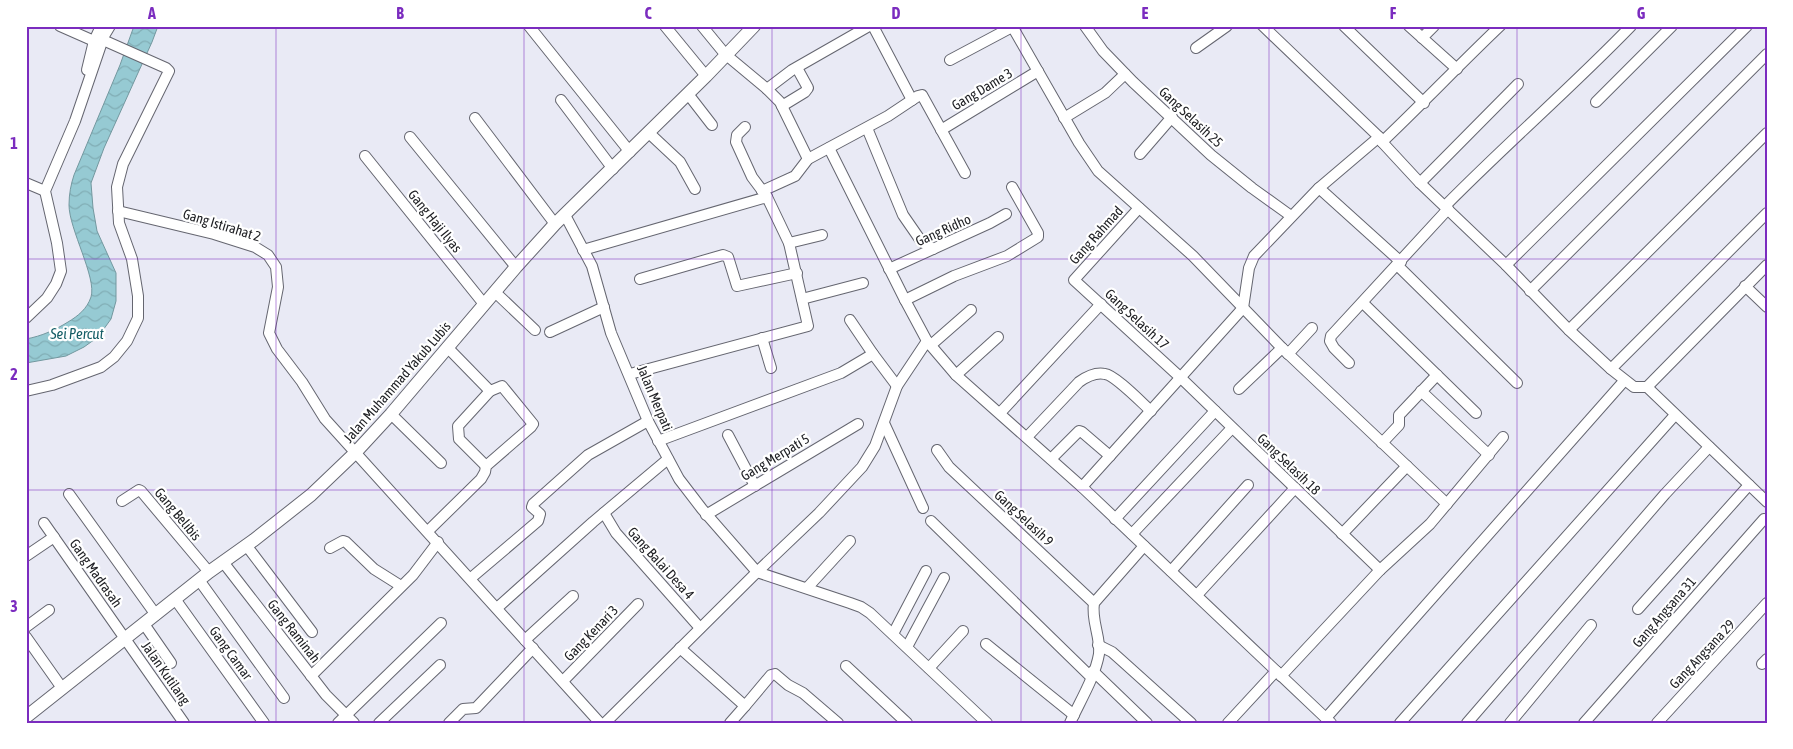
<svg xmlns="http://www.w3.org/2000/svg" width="1793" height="749" font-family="'Asap Condensed',sans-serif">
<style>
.water{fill:url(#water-waves);stroke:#73989f}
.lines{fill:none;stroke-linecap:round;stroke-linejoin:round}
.minor-casing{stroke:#656670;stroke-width:12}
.major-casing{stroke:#656670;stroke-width:14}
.minor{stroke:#fff;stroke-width:10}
.major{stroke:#fff;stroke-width:12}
.grid{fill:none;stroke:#7b2cbf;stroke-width:1;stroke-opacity:0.55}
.labels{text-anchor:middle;stroke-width:4.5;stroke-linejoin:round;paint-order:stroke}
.street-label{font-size:14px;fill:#212226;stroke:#fff}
.water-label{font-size:15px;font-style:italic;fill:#145d66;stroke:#fff}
.neatline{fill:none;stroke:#7b2cbf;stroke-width:2}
.grid-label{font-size:16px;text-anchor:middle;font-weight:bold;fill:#7b2cbf}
</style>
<defs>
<pattern id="water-waves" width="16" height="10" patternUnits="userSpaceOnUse" patternTransform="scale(1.25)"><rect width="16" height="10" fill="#96cad3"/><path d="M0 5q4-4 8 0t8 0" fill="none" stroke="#81adb5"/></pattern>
</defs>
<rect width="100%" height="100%" fill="#e9eaf5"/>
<path class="water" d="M134 26H158L152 42 104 148 91 183 93 208 97 231 116 273V301L111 319 98 337 84 347 66 356 26 363V339C42 336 55 330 68 322 78 316 87 309 91 297 97 278 69 229 69 205 69 194 71 184 74 175L120 65Z"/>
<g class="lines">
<g class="minor-casing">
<g id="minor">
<polyline points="60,26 94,41"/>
<polyline points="529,26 630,152"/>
<polyline points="665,26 706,76"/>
<polyline points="702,26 725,54 767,89 780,102 808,159"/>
<polyline points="873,26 912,100"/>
<polyline points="1012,26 1079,143 1098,171 1193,256 1282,348 1447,504"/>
<polyline points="1085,26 1103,51 1133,82 1211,155 1252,188 1291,216"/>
<polyline points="1263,26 1378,136 1382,142 1420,183 1506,265 1569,330 1611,369 1634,387 1647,387 1767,265"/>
<polyline points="1344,26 1424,103"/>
<polyline points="1409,26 1457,69"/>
<polyline points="1422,38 1434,26"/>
<polyline points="1196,48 1227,26"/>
<polyline points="950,60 1012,27"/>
<polyline points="87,70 94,41 101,26"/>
<polyline points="767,89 792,70 869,26"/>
<polyline points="688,94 712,125"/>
<polyline points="561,100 613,169"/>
<polyline points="1596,102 1672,26"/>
<polyline points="782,106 805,92 808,88 797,68"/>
<polyline points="475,118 555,224"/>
<polyline points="1064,118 1105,93 1125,74"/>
<polyline points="867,128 903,215 921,241 933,249"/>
<polyline points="941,130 1038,71"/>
<polyline points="649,133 680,162 695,189"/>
<polyline points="410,137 516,267"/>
<path d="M1382 142C1422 104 1460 64 1500 26"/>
<polyline points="829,148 905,300 927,341"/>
<polyline points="1140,154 1172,117"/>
<polyline points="365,156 484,304"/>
<polyline points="26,183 45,191"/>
<polyline points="1420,183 1518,84"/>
<polyline points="1319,188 1401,262"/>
<polyline points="762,191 795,176 808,159 888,116 918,96 922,95 965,173"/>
<path d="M1445 206C1506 144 1571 88 1631 26"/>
<polyline points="1139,208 1074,280 1181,378 1380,570"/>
<polyline points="118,211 214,234 255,247 268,255 276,267 278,287 269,333 277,349 302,382 325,419 600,723"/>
<polyline points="565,215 592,266 611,333 648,421 679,479 702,509 757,572 850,603 861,607 870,613 987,723"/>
<polyline points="789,243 822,235"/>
<polyline points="583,250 767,197"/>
<polyline points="1397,265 1517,383"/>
<polyline points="1506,265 1747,26"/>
<polyline points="889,269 990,223 1006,214"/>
<polyline points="640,279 723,255 728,257 737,286 797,273"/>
<polyline points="1745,286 1767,307"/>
<polyline points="1530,291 1767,54"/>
<polyline points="495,292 535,330"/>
<polyline points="802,299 863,283"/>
<polyline points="905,300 954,276 1007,256 1038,237 1038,233 1012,187"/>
<polyline points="1363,303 1476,413"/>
<polyline points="26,318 47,298 56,284 61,271 57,243 45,191 75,121 104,36 110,26"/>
<polyline points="850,320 873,354"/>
<polyline points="1569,330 1767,133"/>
<polyline points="550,332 604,307"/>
<polyline points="762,338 771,368"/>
<polyline points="931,345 971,310"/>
<polyline points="1288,354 1312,328"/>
<polyline points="1349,363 1334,348 1330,341 1331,336 1448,209"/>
<polyline points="1611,369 1767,213"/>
<polyline points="630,374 808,326 789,243 767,197 752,177 736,142 737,135 745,127"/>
<polyline points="956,375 998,337"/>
<polyline points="1647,387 1767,502"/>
<polyline points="1239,389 1282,348"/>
<polyline points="26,391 52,385 101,367 114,357 127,341 138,318 138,296 132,259 119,223 117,187 123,164 169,71 166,68 103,40"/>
<polyline points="1421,391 1489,455"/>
<polyline points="1000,413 1101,304"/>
<polyline points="391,414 441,463"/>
<polyline points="884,423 923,508"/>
<polyline points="728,435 755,486"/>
<path d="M1027 437 1079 382C1086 377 1096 372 1105 374 1115 375 1143 404 1151 411"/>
<polyline points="658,441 841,373 873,354 897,386"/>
<polyline points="1382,443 1399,425 1399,415 1401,413 1437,375"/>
<polyline points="937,450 949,467 1094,603"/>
<polyline points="1051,459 1079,431 1082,432 1110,456"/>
<polyline points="486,466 459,439 458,426 490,391"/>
<polyline points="1082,487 1243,308 1249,268 1254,256 1319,188 1379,137"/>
<polyline points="69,494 156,615"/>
<polyline points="122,501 139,490 141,491 209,572"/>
<polyline points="604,513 616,533 700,628"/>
<polyline points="706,515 858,424"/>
<polyline points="1115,519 1215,411"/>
<polyline points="931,521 1091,677"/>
<polyline points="44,523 184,723"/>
<polyline points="428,531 481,479 485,472 486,466 531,427 533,424 502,386 490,391 447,347"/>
<polyline points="1132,534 1232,428"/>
<polyline points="1342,534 1407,466"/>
<polyline points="246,545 312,632"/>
<polyline points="330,548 343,541 346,542 374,569 401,586"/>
<polyline points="26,556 54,537"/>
<polyline points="223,562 326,695 354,723"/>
<polyline points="1171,571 1248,485"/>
<polyline points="471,578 538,521 540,514 532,507 533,504 588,455 648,421"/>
<polyline points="199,580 284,698"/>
<polyline points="807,588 850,541"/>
<polyline points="1197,595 1295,488"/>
<polyline points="175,599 264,723"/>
<polyline points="497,608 593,522 668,459"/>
<polyline points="1638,609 1749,485"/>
<polyline points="144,624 171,663"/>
<polyline points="26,627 49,610"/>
<polyline points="893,634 926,571"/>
<polyline points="26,637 62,688"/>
<polyline points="525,640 573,596"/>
<polyline points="986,644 1074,715"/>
<polyline points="1098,645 1112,652 1121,660 1191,723"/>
<polyline points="907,647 944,578"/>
<polyline points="680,648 745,706 771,675 775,674 788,685 803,693 838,723"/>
<polyline points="1762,664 1767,659"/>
<polyline points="846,666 907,723"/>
<polyline points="929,668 963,631"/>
<polyline points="1093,671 1147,723"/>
<polyline points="311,676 413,575 438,542"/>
<polyline points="1281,676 1380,570 1430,524 1503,437"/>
<polyline points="563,681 638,604"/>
<polyline points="1326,718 1624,381"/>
<polyline points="338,723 441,623"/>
<polyline points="379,723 440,665"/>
<polyline points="449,723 463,709 476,708 533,648"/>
<polyline points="605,723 757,572 819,513 862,467 875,446 897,386 927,341 956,375 1082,487 1331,723"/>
<polyline points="730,723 745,706"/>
<path d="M1070 723C1080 701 1095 677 1099 654 1101 637 1091 621 1094 603L1144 546"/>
<polyline points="1228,723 1276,671"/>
<polyline points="1400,723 1675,415"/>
<polyline points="1467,723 1665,494 1709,447"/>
<polyline points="1510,723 1591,625"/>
<polyline points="1584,723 1764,519"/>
<polyline points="1657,723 1767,603"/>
</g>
</g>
<g class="major-casing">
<polyline id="major" points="26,717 209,572 254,540 311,495 355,453 391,414 516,267 555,224 706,76 754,26"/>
</g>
<use href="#minor" class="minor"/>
<use href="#major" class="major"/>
</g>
<path class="grid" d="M276 26V723M524 26V723M772 26V723M1021 26V723M1269 26V723M1517 26V723M26 259H1767M26 490H1767"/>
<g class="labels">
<g class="street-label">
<text transform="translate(982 89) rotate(-31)" y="5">Gang Dame 3</text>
<text transform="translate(1191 117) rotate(43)" y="5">Gang Selasih 25</text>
<text transform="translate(435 221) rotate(51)" y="5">Gang Haji Ilyas</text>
<text transform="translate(222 225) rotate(17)" y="5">Gang Istirahat 2</text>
<text transform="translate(943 230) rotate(-24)" y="5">Gang Ridho</text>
<text transform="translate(1096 235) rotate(-48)" y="5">Gang Rahmad</text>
<text transform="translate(1137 319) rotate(43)" y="5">Gang Selasih 17</text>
<text transform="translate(397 382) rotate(-49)" y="5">Jalan Muhammad Yakub Lubis</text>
<text transform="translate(655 398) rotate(67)" y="5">Jalan Merpati</text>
<text transform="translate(775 457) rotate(-31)" y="5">Gang Merpati 5</text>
<text transform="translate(1289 464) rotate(44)" y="5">Gang Selasih 18</text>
<text transform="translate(178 514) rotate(50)" y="5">Gang Belibis</text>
<text transform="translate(1024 518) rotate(43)" y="5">Gang Selasih 9</text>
<text transform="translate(661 563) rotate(48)" y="5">Gang Balai Desa 4</text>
<text transform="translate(96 573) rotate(55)" y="5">Gang Madrasah</text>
<text transform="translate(1664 612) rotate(-49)" y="5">Gang Angsana 31</text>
<text transform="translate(294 631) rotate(52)" y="5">Gang Raminah</text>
<text transform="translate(591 633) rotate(-46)" y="5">Gang Kenari 3</text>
<text transform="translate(231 653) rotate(54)" y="5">Gang Camar</text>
<text transform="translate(1702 654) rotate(-47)" y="5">Gang Angsana 29</text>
<text transform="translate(166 673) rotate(55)" y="5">Jalan Kutilang</text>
</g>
<g class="water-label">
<text x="77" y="339">Sei Percut</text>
</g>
</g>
<rect width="1793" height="749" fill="none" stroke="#ffffff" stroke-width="55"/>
<rect x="28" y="28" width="1738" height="694" class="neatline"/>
<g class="grid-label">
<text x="152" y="19">A</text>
<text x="400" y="19">B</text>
<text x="648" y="19">C</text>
<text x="896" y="19">D</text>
<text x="1145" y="19">E</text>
<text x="1393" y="19">F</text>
<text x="1641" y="19">G</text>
<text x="14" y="149">1</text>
<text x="14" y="380">2</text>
<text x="14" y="612">3</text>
</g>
</svg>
